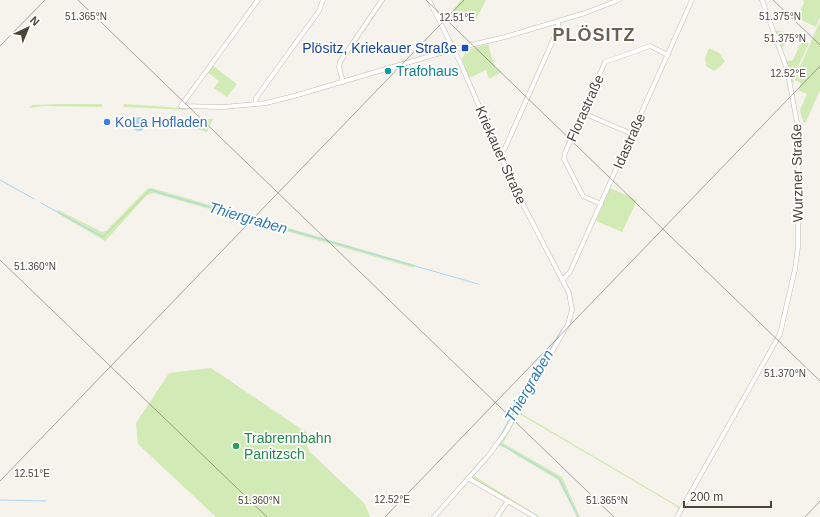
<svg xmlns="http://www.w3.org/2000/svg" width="820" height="517" font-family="Helvetica,sans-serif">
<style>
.green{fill:#d2eab5}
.water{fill:#a9d4f2}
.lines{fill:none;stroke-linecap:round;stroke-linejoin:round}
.stream{stroke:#a9d4f2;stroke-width:1}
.minor-casing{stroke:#c2bbae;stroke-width:5}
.minor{stroke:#fff;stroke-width:4}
.ticks{fill:none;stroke:#4b4439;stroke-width:1;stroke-opacity:0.45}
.transit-dot{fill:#1a4fb4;stroke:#fff;stroke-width:1.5}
.culture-dot{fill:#0f9aa8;stroke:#fff;stroke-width:1.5}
.shop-dot{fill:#3f7fe0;stroke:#fff;stroke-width:1.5}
.leisure-dot{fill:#2e9e5b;stroke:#fff;stroke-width:1.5}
.labels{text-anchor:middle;stroke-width:3.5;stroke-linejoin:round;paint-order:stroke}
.transit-label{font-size:14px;fill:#164399;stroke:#fff;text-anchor:end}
.culture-label{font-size:14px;fill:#0d838f;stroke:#fff;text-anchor:start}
.street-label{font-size:14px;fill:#4b4439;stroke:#fff}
.shop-label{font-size:14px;fill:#366cbe;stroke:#fff;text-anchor:start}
.leisure-label{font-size:14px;fill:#27864d;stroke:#fff;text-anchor:start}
.water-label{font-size:15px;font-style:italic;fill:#2e7ab2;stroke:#fff}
.district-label{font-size:18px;font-weight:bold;letter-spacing:1px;fill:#6e6250;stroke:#fff}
.ticks-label{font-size:10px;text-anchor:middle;fill:#4b4439;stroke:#fff;stroke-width:3.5;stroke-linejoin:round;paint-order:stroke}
</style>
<rect width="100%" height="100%" fill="#f6f3ec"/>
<g class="green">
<polygon points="461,0 486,0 474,23 467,17 461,20 453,10"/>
<polygon points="803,0 820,0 820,17 816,27 797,18 804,2"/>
<polygon points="820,21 820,90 806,122 803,122 800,110 807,94 798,90 801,83 794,80"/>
<polygon points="775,30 790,33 782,49"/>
<polygon points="802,40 809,43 793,78 794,83 792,83 785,58 788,61 793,60"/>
<polygon points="488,44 495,68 502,72 489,79 486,70 469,78 462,60 466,50"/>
<polygon points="709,48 719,53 725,61 720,67 714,71 706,66 705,58"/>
<polygon points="212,65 237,84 227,97 214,88 219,81 207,72"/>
<polygon points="58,104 102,104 102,107 43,106 29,108 33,105"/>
<polygon points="124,104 185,108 187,110 123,107"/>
<polygon points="202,119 213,119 207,132 197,129"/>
<polygon points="148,188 152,188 415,265 414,268 154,193 147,195 105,241 57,213 58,210 102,232 106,231"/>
<polygon points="610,188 637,200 622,232 596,221"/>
<polygon points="211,368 307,433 306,444 309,451 365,504 370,517 216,517 138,444 136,423 169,373"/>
<polygon points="519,412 680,507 676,517 675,517 678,509 676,506 521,415 518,416 503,443 562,477 580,517 577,517 558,480 502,446 498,446 475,473 474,476 540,517 537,517 474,479 472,476"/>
</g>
<circle class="water" cx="139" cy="124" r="7"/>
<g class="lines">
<g class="stream">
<polyline points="0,180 34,199"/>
<polyline points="41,203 103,237 150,190 478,284"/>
<polyline points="497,441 562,329"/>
<polyline points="500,444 559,478 578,517"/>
<polyline points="0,500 46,501"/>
</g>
<g class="minor-casing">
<g id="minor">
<polyline points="258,0 181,106 224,107 266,103 294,96 454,49 505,37 585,13 619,0"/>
<polyline points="429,0 460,62 515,189 569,293 572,310 568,324 505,433 488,456 434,517"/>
<polyline points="343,82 339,67 340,62 382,0"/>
<polyline points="255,104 256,98 319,11 323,0"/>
<polyline points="583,113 632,134"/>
<polyline points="499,154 505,148 558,29 558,21"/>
<polyline points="601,204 583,196 564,159 565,153 605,62 650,46 668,55"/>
<polyline points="563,279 570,272 692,0"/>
<polyline points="468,478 535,517"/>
<polyline points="497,517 508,501"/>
<polyline points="677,517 780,334 795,269 798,247 799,133 787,69 762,0"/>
</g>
</g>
<use href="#minor" class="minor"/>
</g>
<path class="ticks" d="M78 0 614 517M426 0 820 381M773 0 820 45M0 46 45 0M0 260 267 517M0 481 464 0M385 517 820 66M805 517 820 501"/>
<rect class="transit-dot" x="461" y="44" width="8" height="8" rx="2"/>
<circle class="culture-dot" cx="388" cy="71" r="4"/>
<circle class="shop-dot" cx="107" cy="122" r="4"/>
<circle class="leisure-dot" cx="236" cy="446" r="4"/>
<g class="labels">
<g class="transit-label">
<text x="457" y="53">Plösitz, Kriekauer Straße</text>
</g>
<g class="culture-label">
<text x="396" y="76">Trafohaus</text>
</g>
<g class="street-label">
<text transform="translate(585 108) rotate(-66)" y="5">Florastraße</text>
<text transform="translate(629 141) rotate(-66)" y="5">Idastraße</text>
<text transform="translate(501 155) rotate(66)" y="5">Kriekauer Straße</text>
<text transform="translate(797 173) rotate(-91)" y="5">Wurzner Straße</text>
</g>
<g class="shop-label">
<text x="115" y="127">KoLa Hofladen</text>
</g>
<g class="leisure-label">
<text x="244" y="443">Trabrennbahn<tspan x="244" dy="16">Panitzsch</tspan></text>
</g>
<g class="water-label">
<text transform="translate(248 218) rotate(16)" y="5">Thiergraben</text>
<text transform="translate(529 386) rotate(-60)" y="5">Thiergraben</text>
</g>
<g class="district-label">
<text x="594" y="41">PLÖSITZ</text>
</g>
</g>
<g class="ticks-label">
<text x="86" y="20">51.365°N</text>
<text x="780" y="20">51.375°N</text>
<text x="457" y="21">12.51°E</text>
<text x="785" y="42">51.375°N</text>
<text x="788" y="77">12.52°E</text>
<text x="35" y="270">51.360°N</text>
<text x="785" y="377">51.370°N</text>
<text x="32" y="477">12.51°E</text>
<text x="392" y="503">12.52°E</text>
<text x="259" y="504">51.360°N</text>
<text x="607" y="504">51.365°N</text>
</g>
<g transform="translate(28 28) rotate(44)" stroke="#ffffff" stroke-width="3" paint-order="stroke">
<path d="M0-3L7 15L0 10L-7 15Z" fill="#4b4439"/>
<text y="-6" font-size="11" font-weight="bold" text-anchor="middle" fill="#4b4439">N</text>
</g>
<path d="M684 501v6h87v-6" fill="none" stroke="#4b4439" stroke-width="2"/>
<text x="690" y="501" font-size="12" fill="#4b4439" stroke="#ffffff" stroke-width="3" paint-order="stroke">200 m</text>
</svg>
